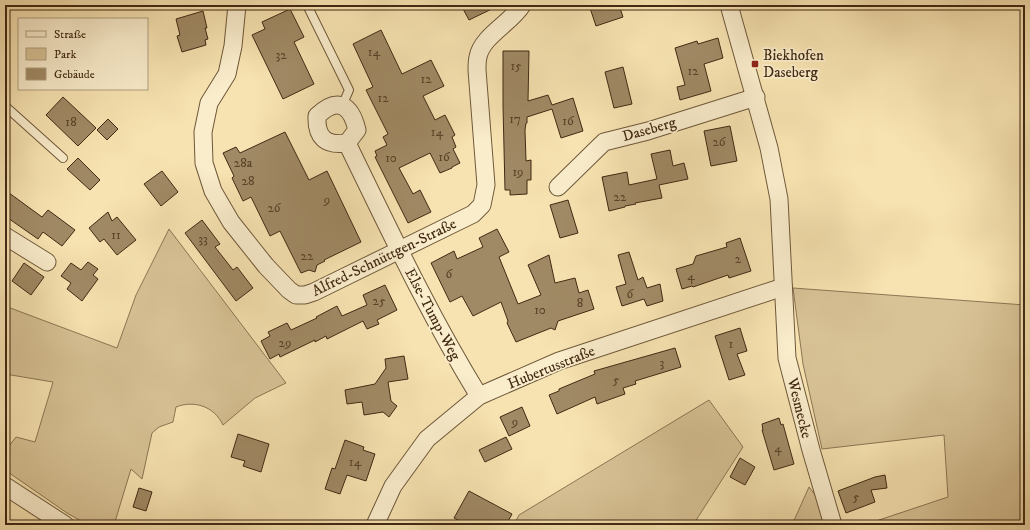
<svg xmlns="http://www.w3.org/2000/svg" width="1030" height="530" font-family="'IM FELL DW Pica',serif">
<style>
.green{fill:#d8c396;stroke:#8c7654}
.building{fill:#a08a65;stroke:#412913}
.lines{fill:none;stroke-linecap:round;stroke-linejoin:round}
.service-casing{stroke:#6e583a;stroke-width:10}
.minor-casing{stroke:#6e583a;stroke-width:19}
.service{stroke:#faedcc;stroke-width:8}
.minor{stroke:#faedcc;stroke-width:17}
.poi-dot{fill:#8f2418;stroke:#faedcc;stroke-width:1.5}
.labels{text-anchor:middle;stroke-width:3.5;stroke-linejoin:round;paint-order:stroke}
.number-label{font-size:13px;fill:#594128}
.poi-label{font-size:15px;fill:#412913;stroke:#faedcc;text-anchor:start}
.street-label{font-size:15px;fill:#412913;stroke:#faedcc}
</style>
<rect width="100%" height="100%" fill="#f7e3b1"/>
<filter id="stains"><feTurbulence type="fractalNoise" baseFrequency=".005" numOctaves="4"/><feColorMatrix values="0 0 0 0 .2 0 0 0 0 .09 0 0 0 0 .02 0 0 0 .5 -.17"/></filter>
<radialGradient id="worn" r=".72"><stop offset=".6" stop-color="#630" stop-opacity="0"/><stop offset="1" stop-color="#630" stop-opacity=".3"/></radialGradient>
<g class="green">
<path d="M169 229 286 383 255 398 223 425C214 406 194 400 176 407L173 422 159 427 152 433 142 479 131 469 114 525H88L67 513 5 470V451L16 437 35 442 53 382 5 374V306L117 348 136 295Z"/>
<polygon points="793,288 1025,305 1025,525 864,525 948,497 944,435 822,449 803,364"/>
<polygon points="709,400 743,447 693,525 514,525 519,515"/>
<polygon points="809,487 820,501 826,525 792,525"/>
</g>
<g class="building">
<polygon points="461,5 500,5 469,20"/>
<polygon points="589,5 619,5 623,17 596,26"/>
<polygon points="290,9 304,37 294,42 314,84 283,99 252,35 265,29 262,22"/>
<polygon points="203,11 207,28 205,28 208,39 205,40 206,45 182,52 177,36 180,35 176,19"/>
<polygon points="381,30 402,74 431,60 444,86 423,96 435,120 445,115 455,135 452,137 456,147 453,149 460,163 452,167 452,168 440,173 430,153 399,168 413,194 420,190 431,212 408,223 375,157 377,156 375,151 387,145 383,137 388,134 366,90 373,87 353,44"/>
<polygon points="718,38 723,58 704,64 711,91 680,100 677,87 685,85 675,48 697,41 698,44"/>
<polygon points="503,51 529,51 528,101 548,95 552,105 573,98 583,131 561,138 552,109 527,117 527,123 526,123 525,130 526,161 531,160 531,180 527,180 527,194 510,195 510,190 505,190 503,106"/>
<polygon points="623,67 632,104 614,108 605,72"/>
<polygon points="63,97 96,128 78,146 46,115"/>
<polygon points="108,119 118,129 107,140 97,130"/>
<polygon points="730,126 737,161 711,166 704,131"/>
<polygon points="285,132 309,180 327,171 361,242 324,260 325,261 317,265 315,272 309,270 301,273 280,231 270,236 251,197 243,201 232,178 234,176 223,153 236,147 240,153"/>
<polygon points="670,150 673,166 684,163 688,179 659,185 662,198 635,203 636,204 625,206 625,207 609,211 602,177 627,172 629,185 657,179 651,154"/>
<polygon points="78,158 100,180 90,190 67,169"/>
<polygon points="162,171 178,192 161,206 144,184"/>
<polygon points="5,190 42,217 48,210 75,230 62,246 43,232 38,239 5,216"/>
<polygon points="568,200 578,233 560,238 550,205"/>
<polygon points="108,212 112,221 117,217 136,240 117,255 104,239 100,242 89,228"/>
<polygon points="202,220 220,244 215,247 233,270 237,267 253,288 236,301 185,233"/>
<polygon points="497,229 509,252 499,257 518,304 541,295 528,265 549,255 555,283 575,278 579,293 588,290 594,309 558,321 555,330 551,328 516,342 507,323 508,321 501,302 473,316 462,296 450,302 431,263 454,251 457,259 483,247 479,238"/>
<polygon points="740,238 751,271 729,278 728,275 693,287 692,286 682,289 676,269 693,264 696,256 727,247 726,243"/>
<polygon points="629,252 638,280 643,277 647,288 660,284 663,301 647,306 644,299 622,306 616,287 626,284 618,255"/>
<polygon points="88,262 98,269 93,275 98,279 82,301 67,289 71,283 61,276 71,263 81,270"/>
<polygon points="24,263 44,277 31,295 12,281"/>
<polygon points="385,285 397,310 377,320 379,324 367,329 363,321 327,339 326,336 315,342 315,340 280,357 279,354 270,359 261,341 270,336 268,332 287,323 291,330 317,318 316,317 337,306 342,316 367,305 363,295"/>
<polygon points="740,328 747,351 737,354 745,375 729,380 715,336"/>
<polygon points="675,348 681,367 635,381 636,384 623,388 625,394 597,404 595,397 557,414 549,395 559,391 559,389 595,374 594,371"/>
<polygon points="404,356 408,379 388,382 391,401 397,406 389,417 383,412 364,415 362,402 347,404 345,390 375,384 386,368 385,359"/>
<polygon points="522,407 530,426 509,436 500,417"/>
<polygon points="779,418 781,425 783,424 794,464 774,470 762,430 763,430 762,424"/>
<polygon points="238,434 269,444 261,472 243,466 245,461 231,457"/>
<polygon points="506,437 512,449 485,462 479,450"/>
<polygon points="345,440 364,447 363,450 375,454 366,481 347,475 340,494 325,489 332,468 335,469"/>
<polygon points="740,458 755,467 745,485 730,477"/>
<polygon points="885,475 887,488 871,490 875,502 846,513 838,491 875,477"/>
<polygon points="139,488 152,492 146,511 133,507"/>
<polygon points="469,491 512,514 506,525 467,525 454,518"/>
</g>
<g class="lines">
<g class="service-casing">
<g id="service">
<polyline points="307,5 349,90 342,106"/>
<polyline points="5,106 63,158"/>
</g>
</g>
<g class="minor-casing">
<g id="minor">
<path d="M237 5 233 46 227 74 209 103 203 132 204 163 213 191 231 222 266 266 289 290 296 295H305L314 292 473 214 482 205 486 185 477 70C477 66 477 61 478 57 482 36 511 23 522 5"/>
<polyline points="729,5 769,148 779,199 787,358 811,450 833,525"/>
<path d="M347 143C326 146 316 138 317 116 338 96 351 105 357 130L347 143C389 229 429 315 479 396"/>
<polyline points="558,187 604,142 648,131 756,97"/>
<polyline points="5,236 47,262"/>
<polyline points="5,486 65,525"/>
<polyline points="375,525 393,486 427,439 479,396 559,361 783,287"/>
</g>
</g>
<use href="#service" class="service"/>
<use href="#minor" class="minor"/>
</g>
<rect class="poi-dot" x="751" y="60" width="8" height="8" rx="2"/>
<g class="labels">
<g class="number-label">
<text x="374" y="56">14</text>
<text x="281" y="59">32</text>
<text x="516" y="70">15</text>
<text x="693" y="75">12</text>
<text x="426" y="83">12</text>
<text x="383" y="102">12</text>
<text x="515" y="123">17</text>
<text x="568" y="125">16</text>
<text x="71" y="126">18</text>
<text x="437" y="136">14</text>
<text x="719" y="146">26</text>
<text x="444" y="161">16</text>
<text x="391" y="162">10</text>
<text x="243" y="167">28a</text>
<text x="518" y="176">19</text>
<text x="248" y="185">28</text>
<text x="620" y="201">22</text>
<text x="327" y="204">9</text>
<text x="274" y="212">26</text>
<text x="116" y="239">11</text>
<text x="203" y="243">33</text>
<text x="307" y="260">22</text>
<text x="738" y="263">2</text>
<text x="449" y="278">6</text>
<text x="691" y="280">4</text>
<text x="630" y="298">6</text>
<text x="379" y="305">25</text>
<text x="580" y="307">8</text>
<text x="540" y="314">10</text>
<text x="285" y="347">29</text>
<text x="731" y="348">1</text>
<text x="662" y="367">3</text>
<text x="616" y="384">5</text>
<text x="515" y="426">9</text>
<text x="778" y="452">4</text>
<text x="355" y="466">14</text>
<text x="856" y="501">5</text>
</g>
<g class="poi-label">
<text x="763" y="60">Biekhofen<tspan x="763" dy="17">Daseberg</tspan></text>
</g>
<g class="street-label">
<text transform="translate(649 129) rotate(-16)" y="5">Daseberg</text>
<text transform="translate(384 257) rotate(-26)" y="5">Alfred-Schnüttgen-Straße</text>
<text transform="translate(433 314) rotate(62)" y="5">Else-Tump-Weg</text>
<text transform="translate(551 367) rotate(-22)" y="5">Hubertusstraße</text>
<text transform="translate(800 408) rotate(76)" y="5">Wesmecke</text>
</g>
</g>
<rect width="1030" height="530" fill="none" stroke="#f7e3b1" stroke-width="20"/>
<rect x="6" y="6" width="1018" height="518" fill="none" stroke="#412913" stroke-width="2"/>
<rect x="10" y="10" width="1010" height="510" fill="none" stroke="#412913"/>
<rect x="18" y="18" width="130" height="72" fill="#faedcc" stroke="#b09f82"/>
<rect x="26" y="31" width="20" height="6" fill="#faedcc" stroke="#b09f82"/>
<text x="54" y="38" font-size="12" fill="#412913">Straße</text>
<rect x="26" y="48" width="20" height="12" fill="#d8c396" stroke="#b09f82"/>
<text x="54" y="58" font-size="12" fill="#412913">Park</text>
<rect x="26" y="68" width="20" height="12" fill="#a08a65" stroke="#b09f82"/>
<text x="54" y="78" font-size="12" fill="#412913">Gebäude</text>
<rect width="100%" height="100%" filter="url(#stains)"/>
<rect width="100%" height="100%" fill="url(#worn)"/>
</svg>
